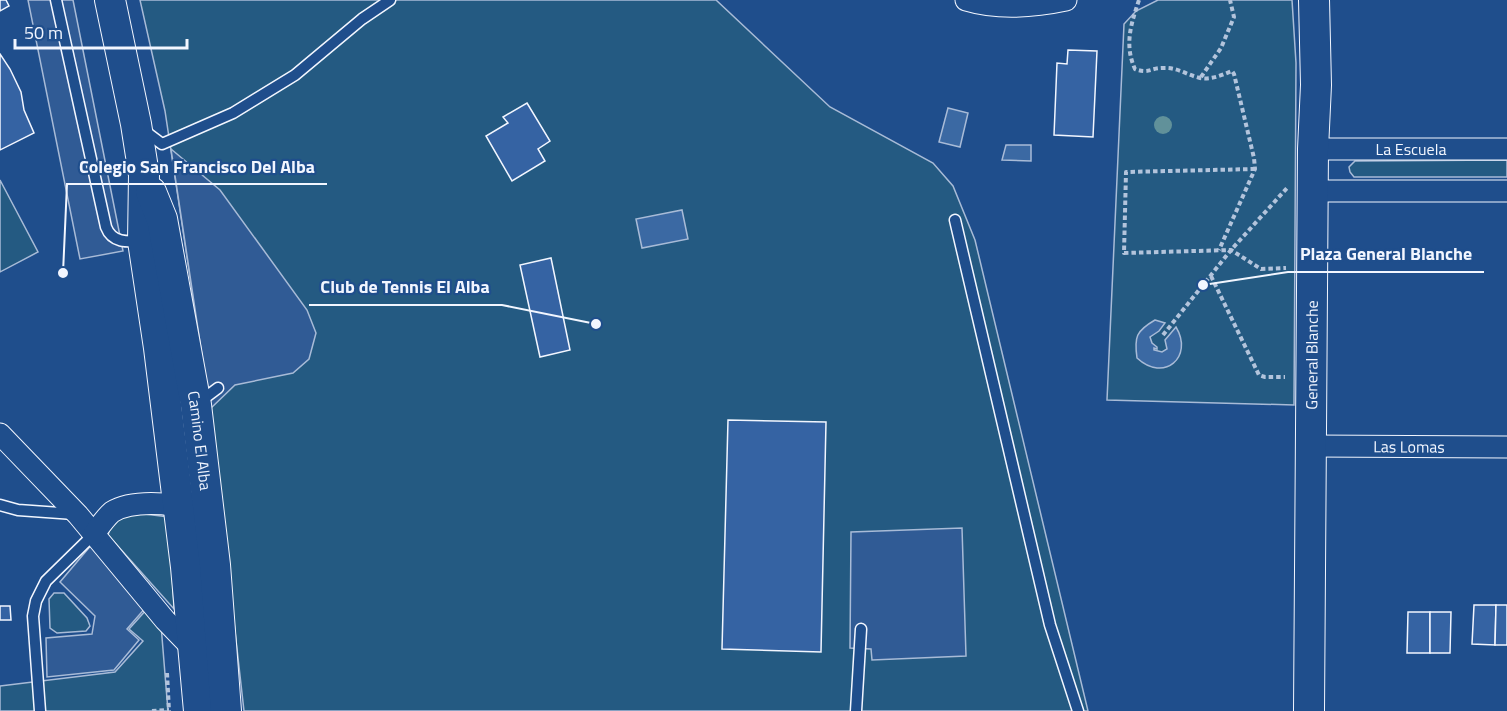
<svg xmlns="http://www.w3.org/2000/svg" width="1507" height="711" font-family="'Titillium Web',sans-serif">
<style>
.green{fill:#245a82;stroke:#a8bbd7;stroke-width:1.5}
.parking{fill:#305b95;stroke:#a8bbd7;stroke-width:1.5}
.water{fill:#3b69a3;stroke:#a8bbd7;stroke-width:1.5}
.building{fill:#3563a3;stroke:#f2f6ff;stroke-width:1.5}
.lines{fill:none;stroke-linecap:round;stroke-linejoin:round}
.lane-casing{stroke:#f2f6ff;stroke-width:13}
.street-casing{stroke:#f2f6ff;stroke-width:23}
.secondary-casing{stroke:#f2f6ff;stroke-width:32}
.path{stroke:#b3c4dc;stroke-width:4;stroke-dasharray:4.5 3;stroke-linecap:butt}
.lane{stroke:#1f4e8c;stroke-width:10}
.street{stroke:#1f4e8c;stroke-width:21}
.secondary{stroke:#1f4e8c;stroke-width:30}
.tree{fill:#61919a}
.labels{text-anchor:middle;stroke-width:4.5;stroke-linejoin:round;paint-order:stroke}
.street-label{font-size:16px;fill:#f2f6ff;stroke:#1f4e8c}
.leader{fill:none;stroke:#f2f6ff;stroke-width:2}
.callout-dot{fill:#f2f6ff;stroke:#1f4e8c;stroke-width:2}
.callout-label{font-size:18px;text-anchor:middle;font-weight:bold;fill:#f2f6ff;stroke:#1f4e8c;stroke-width:4.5;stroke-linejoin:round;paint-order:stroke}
</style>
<rect width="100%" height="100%" fill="#1f4e8c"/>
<g class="green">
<polygon points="140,0 716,0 830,107 933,163 953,186 975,240 1088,711 244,711 210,409 165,111"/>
<polygon points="1158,0 1292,0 1296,63 1294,405 1107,400 1124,24 1136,11"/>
<polygon points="1507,160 1507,177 1354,177 1350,172 1349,167 1355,161"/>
<polygon points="0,180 38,252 0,272"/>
<polygon points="128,512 169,517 174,609 108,535 113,520"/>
<polygon points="54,593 64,593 87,618 90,626 86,631 57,633 50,628 49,599"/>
<polygon points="148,608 161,625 168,711 0,711 0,686 115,672 143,641 129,629"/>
</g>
<g class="parking">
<polygon points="28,0 73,0 123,251 80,259"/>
<polygon points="171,149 220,190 307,310 316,333 309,359 293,373 235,385 210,409"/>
<polygon points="962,528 966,656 872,660 871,649 850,648 851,532"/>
<polygon points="93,543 147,606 127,629 139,640 114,670 47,677 46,638 92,634 95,616 60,582"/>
</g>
<g class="water">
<polygon points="948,108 968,113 960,147 939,142"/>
<polygon points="1006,145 1031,145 1031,161 1002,160"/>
<polygon points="682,210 688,239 642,248 636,219"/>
<path d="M1155 320 1165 323 1159 331 1150 337 1152 343 1157 347V349L1154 348V350L1162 352 1167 349 1165 340 1176 327C1194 357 1164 383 1137 358 1134 337 1136 331 1155 320Z"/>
</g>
<g class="building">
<polygon points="0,0 6,0 9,6 0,11"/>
<polygon points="1068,50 1097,51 1093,137 1054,135 1057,63 1067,64"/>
<polygon points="0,54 10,69 21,92 24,110 34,133 0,150"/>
<polygon points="527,103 550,141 538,149 545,161 512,181 486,136 508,123 503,117"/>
<polygon points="551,258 570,350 540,357 520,265"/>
<polygon points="728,420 826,422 821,652 722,649"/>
<polygon points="1474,605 1496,605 1495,645 1472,644"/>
<polygon points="1496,605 1507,605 1507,645 1495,645"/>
<polygon points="0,606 10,606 11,620 0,620"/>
<polygon points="1408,612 1430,612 1430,653 1407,653"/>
<polygon points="1430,612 1451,612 1450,653 1430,653"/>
</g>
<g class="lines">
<g class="lane-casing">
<g id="lane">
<path d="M56 0 106 227C112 243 127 242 142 241"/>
<polyline points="142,129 162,144 233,113 295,75 362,19 390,0"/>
<polyline points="955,220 1050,625 1078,711"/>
<polyline points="198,403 218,388"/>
<polyline points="0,505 18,510 74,514"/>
<polyline points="40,711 33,616 36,601 46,581 94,534"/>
<polyline points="856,711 861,629"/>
</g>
</g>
<g class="street-casing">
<g id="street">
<path d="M966 0C999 10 1033 7 1066 0"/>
<path id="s1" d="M1313 149H1507"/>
<polyline points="1313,191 1507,191"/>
<polyline points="0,434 78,515 165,620 194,650"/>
<path id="s2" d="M1311 446 1507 447"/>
<path d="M94 534C99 527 105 518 112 512 131 500 171 502 191 510"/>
</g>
</g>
<g class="secondary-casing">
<g id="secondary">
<polyline points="110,0 136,124 144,175 143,241 159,348 186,567 199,711"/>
<path id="s3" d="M151 192 162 219 196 405 215 565 226 711"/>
<path id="s4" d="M1309 711 1313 149 1316 85 1314 0"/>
</g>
</g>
<g class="path">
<path d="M1139 0C1131 24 1124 45 1135 69 1149 74 1150 68 1163 68 1177 67 1187 75 1200 78 1211 80 1222 75 1232 71L1234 74 1254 158 1255 169 1219 250"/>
<polyline points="1201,77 1221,48 1234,17 1230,0"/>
<polyline points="1255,169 1126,172 1124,253 1231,250 1261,269 1286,268"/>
<polyline points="1211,276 1259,375 1265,377 1285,377"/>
<polyline points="1163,335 1231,250 1287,188"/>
<polyline points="167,673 169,711"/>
<polyline points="152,711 169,710"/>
</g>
<use href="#lane" class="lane"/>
<use href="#street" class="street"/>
<use href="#secondary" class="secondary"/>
</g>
<circle class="tree" cx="1163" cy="125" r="9"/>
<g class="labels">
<g class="street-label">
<text dy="6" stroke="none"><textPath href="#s1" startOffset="98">La Escuela</textPath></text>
<text dy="6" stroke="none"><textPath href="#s4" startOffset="356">General Blanche</textPath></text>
<text dy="6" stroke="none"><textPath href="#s3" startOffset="254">Camino El Alba</textPath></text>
<text dy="6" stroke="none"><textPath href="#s2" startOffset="98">Las Lomas</textPath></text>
</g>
</g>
<path class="leader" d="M63 273L67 184H327M1203 285L1288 272H1484M596 324L502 305H309"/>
<g class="callout-dot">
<circle cx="63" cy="273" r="6"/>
<circle cx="1203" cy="285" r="6"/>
<circle cx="596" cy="324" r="6"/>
</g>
<g class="callout-label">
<text x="197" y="173">Colegio San Francisco Del Alba</text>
<text x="1386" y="260">Plaza General Blanche</text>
<text x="405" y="293">Club de Tennis El Alba</text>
</g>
<path d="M15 39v9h172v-9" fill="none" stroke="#f2f6ff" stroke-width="3"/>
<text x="24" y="39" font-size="18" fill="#f2f6ff" stroke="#1f4e8c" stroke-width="4.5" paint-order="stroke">50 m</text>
</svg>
